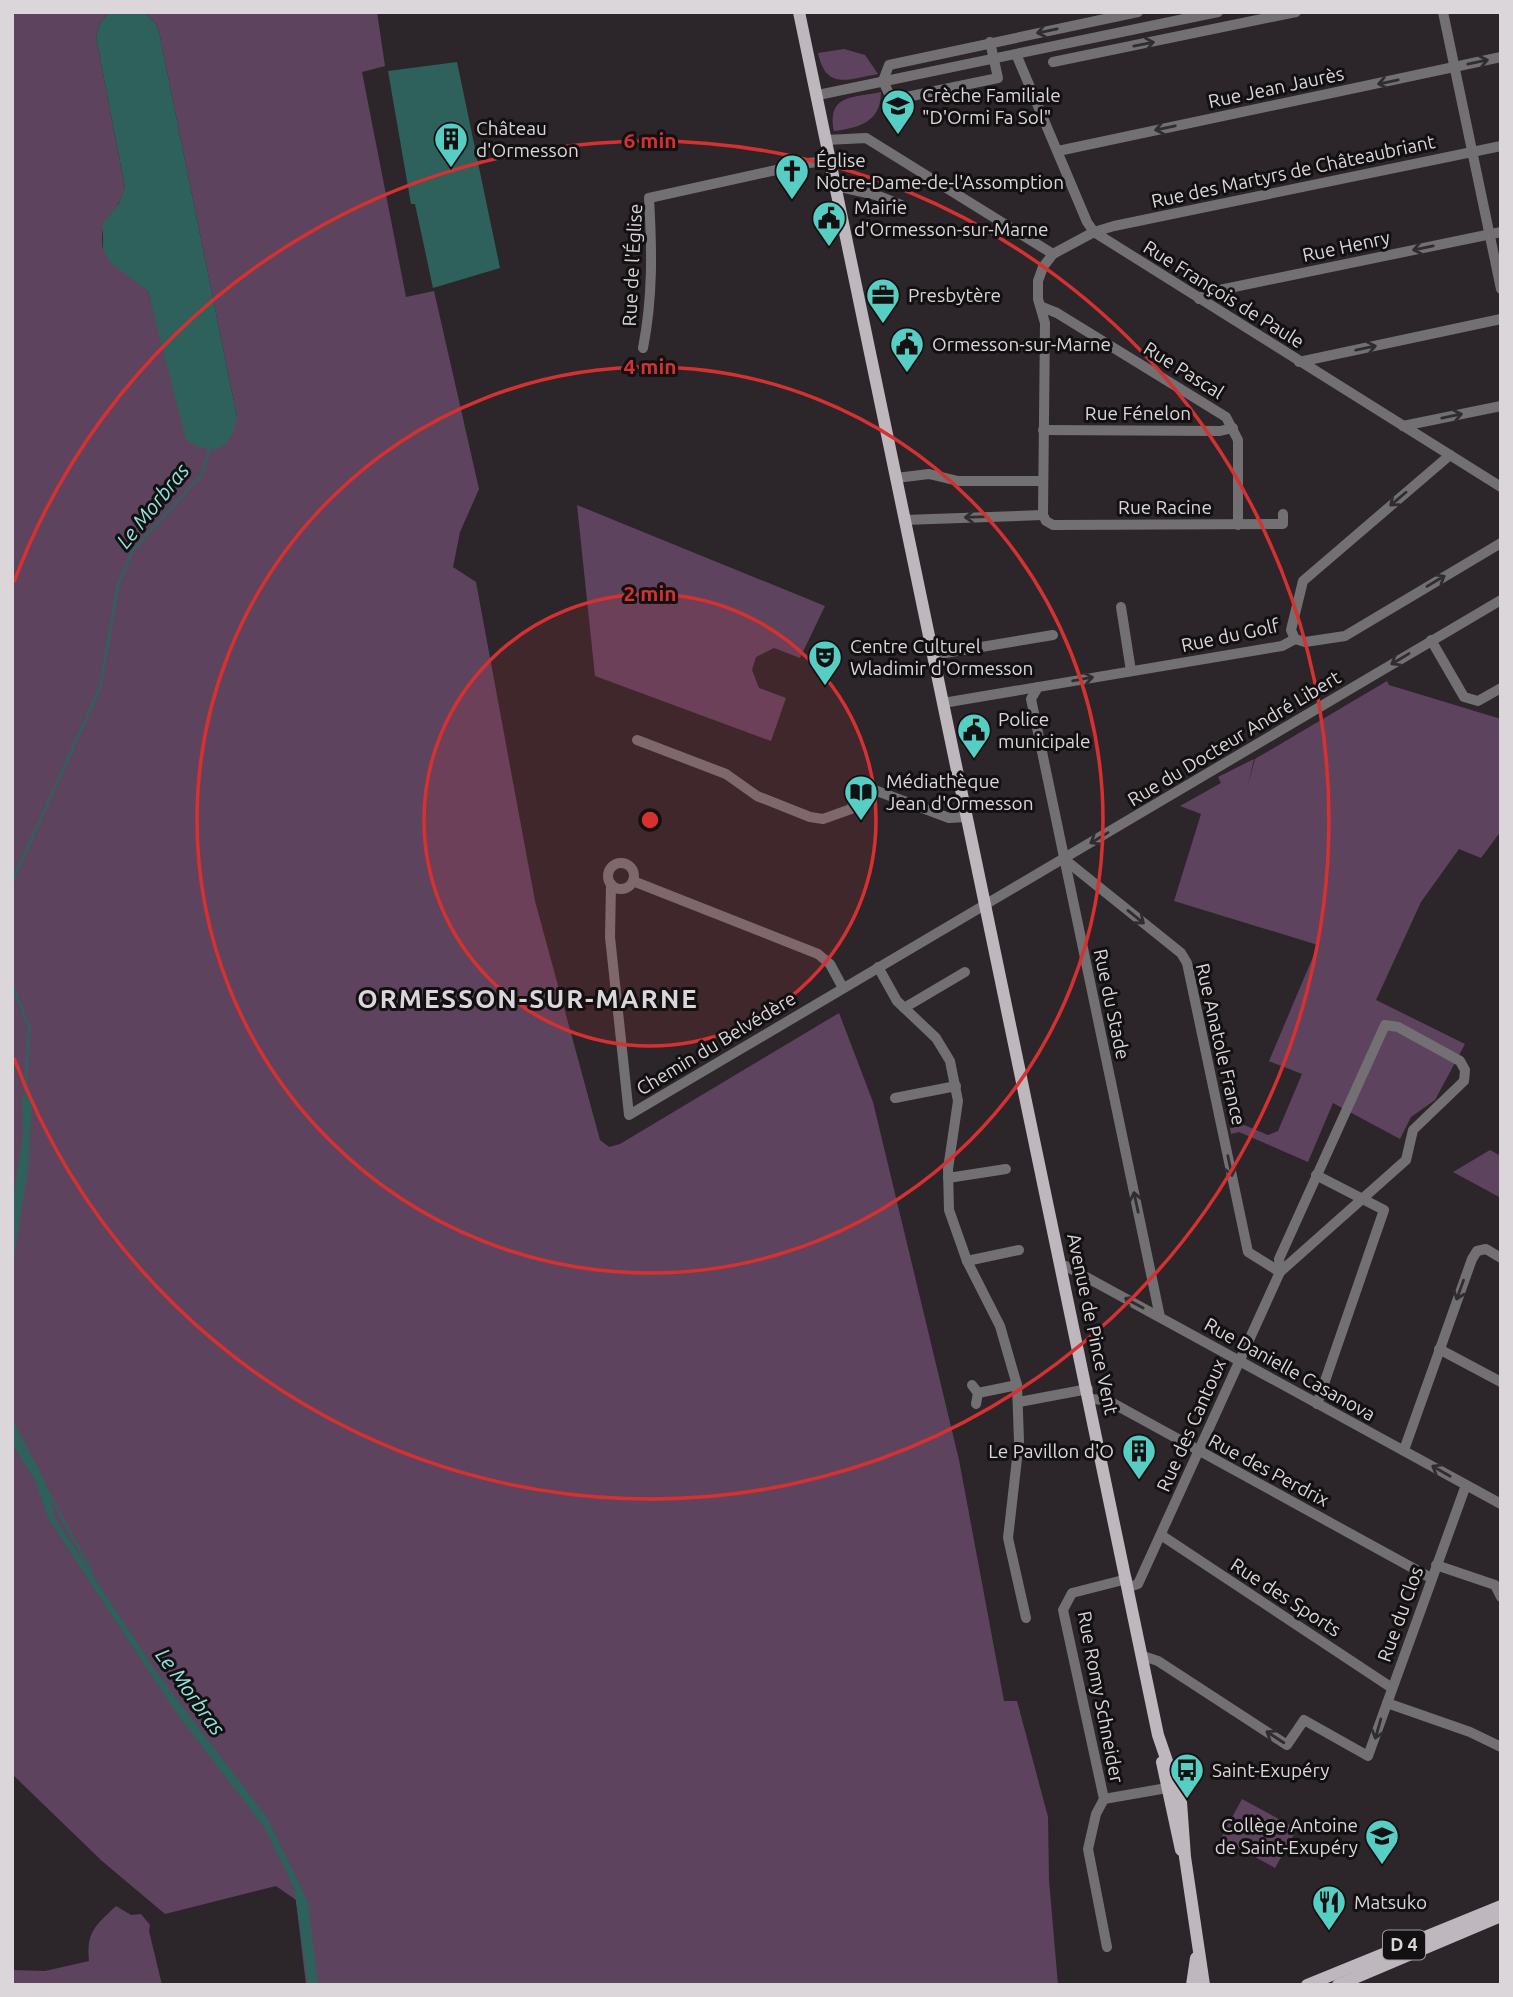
<svg xmlns="http://www.w3.org/2000/svg" width="1513" height="1997" font-family="Ubuntu,sans-serif">
<style>
.green{fill:#5e435e}
.water{fill:#2e615c}
.lines{fill:none;stroke-linecap:round;stroke-linejoin:round}
.stream{stroke:#2e615c;stroke-width:2.5}
.minor{stroke:#737073;stroke-width:10}
.major{stroke:#beb8be;stroke-width:12}
.oneway{stroke:#302d2f}
.ring{fill:none;stroke:#d63131;stroke-width:3.5}
.labels{text-anchor:middle;stroke-width:6;stroke-linejoin:round;paint-order:stroke}
.shield{fill:#131012;stroke:#9e9b9e;stroke-width:2}
.shield-label{font-size:18px;font-weight:bold;fill:#dad6da}
.street-label{font-size:19px;fill:#dad6da;stroke:#131012}
.poi-label{font-size:19px;fill:#dad6da;stroke:#131012;text-anchor:start}
.water-label{font-size:21px;font-style:italic;fill:#8ee5dd;stroke:#131012}
.district-label{font-size:26px;font-weight:bold;letter-spacing:2px;fill:#dad6da;stroke:#131012}
.centre{fill:#d63131;stroke:#131012;stroke-width:3.5}
.ring-label{font-size:21px;text-anchor:middle;font-weight:bold;fill:#d63131;stroke:#131012;stroke-width:6;stroke-linejoin:round;paint-order:stroke}
</style>
<rect width="100%" height="100%" fill="#2c262b"/>
<g class="green">
<path d="M12 12H110L100 23 96 37 125 188C117 217 98 214 103 250L148 291 162 342 237 417 160 37 157 25 144 12H377L385 66 362 72 406 297 434 291 479 489 460 532 453 567 476 582 535 901 600 1140 609 1147 620 1144 839 1013 873 1102 959 1460 1004 1701H1017L1048 1817 1049 1880 1058 1985H306L296 1900 276 1886 165 1914 102 1861 12 1774Z"/>
<path d="M844 49 865 55 878 74C849 79 826 91 818 53Z"/>
<path d="M881 92C881 122 859 128 834 131 827 94 853 98 881 92Z"/>
<polygon points="577,505 825,606 800,658 774,648 756,657 752,670 759,688 786,698 771,741 595,676"/>
<polygon points="1387,681 1389,685 1501,719 1501,831 1481,858 1459,849 1421,902 1376,1000 1465,1044 1435,1100 1411,1117 1400,1139 1333,1103 1308,1162 1239,1132 1231,1134 1230,1128 1244,1125 1268,1135 1278,1131 1302,1074 1269,1061 1318,945 1174,901 1201,814 1180,806 1221,783 1218,777 1254,759 1248,785 1255,759"/>
<polygon points="1490,1150 1501,1156 1501,1198 1453,1172"/>
<polygon points="1242,1799 1297,1829 1275,1868 1221,1838"/>
<path d="M116 1906 131 1915 141 1914 150 1925 149 1931 162 1985H12V1970L45 1971 89 1961C86 1932 95 1926 116 1906Z"/>
</g>
<g class="water">
<path d="M110 12H144L157 25 160 37 237 417C231 450 214 458 186 440L148 291 112 264 103 250V223L119 203 125 188 96 37 100 23Z"/>
<polygon points="457,62 500,268 433,288 415,204 411,204 388,71"/>
<polygon points="22,1096 32,1101 28,1169 12,1270 12,1206 23,1133"/>
<polygon points="12,1419 44,1479 55,1518 155,1670 268,1819 308,1902 318,1985 308,1985 294,1888 264,1827 175,1711 48,1518 35,1480 12,1443"/>
</g>
<g class="lines">
<g class="stream">
<polyline points="12,882 100,688 118,584 133,550 202,474 210,448"/>
<polyline points="12,984 29,1027 25,1099"/>
<polyline points="46,1488 91,1571"/>
</g>
<g class="minor">
<polyline points="1443,12 1501,289"/>
<polyline points="990,42 998,78 892,100 883,81 889,65 1138,12"/>
<polyline points="1016,54 1087,222 1094,232 1501,487"/>
<polyline points="1053,62 1296,12"/>
<polyline points="818,95 1218,12"/>
<polyline points="826,140 866,138 1053,254"/>
<polyline points="1058,151 1501,57"/>
<polyline points="836,186 876,195 901,205"/>
<polyline points="1199,299 1210,292 1501,232"/>
<polyline points="1042,307 1057,313 1226,417 1238,440 1238,525"/>
<path d="M643 348C653 297 652 250 649 198L808 163 830 161"/>
<polyline points="1299,362 1501,319"/>
<polyline points="1403,426 1501,406"/>
<polyline points="1043,430 1220,431 1233,428"/>
<polyline points="896,478 929,474 958,481 1043,481"/>
<polyline points="1283,514 1283,524 1053,525 1046,521 1043,515 1045,323 1038,299 1038,281 1043,267 1053,254 1094,232 1114,226 1501,146"/>
<polyline points="904,520 1043,515"/>
<polyline points="1121,607 1131,671"/>
<polyline points="1295,639 1291,630 1303,581 1450,455"/>
<polyline points="1431,640 1464,697 1478,701 1501,688"/>
<polyline points="933,655 1053,635"/>
<polyline points="1038,687 1031,699 1160,1317"/>
<polyline points="943,703 1282,646 1295,639 1305,642 1345,636 1501,543"/>
<polyline points="637,740 726,774 757,796 810,817 823,819 851,809 858,792 869,788 949,818 967,817"/>
<polyline points="1064,859 1181,953 1187,963 1248,1252 1280,1272"/>
<circle cx="621" cy="876" r="13"/>
<polyline points="633,881 818,954 830,964 843,988"/>
<polyline points="611,884 610,937 629,1115 1501,600"/>
<polyline points="878,967 897,1001 936,1038 950,1061 958,1101 948,1169 949,1210 967,1261 1019,1250"/>
<polyline points="904,1008 965,972"/>
<polyline points="895,1098 956,1086"/>
<polyline points="1316,1175 1384,1210 1317,1404"/>
<polyline points="948,1178 1006,1169"/>
<polyline points="967,1261 1000,1326 1017,1385 1019,1441 1008,1538 1026,1618"/>
<polyline points="1061,1267 1066,1266 1501,1504"/>
<polyline points="1439,1349 1501,1382"/>
<polyline points="972,1385 978,1393 976,1404"/>
<polyline points="978,1393 1017,1385"/>
<polyline points="1090,1399 1107,1400 1431,1578"/>
<polyline points="1019,1402 1088,1389"/>
<polyline points="1404,1450 1472,1259 1477,1251 1486,1249 1501,1258"/>
<polyline points="1161,1535 1392,1688"/>
<polyline points="1436,1565 1495,1585 1501,1597"/>
<polyline points="1129,1587 1138,1584 1280,1272 1406,1160 1413,1130 1464,1081 1465,1070 1460,1061 1398,1027 1385,1025 1279,1259 1280,1272"/>
<polyline points="1143,1656 1158,1661 1287,1745 1304,1720 1368,1756 1466,1485"/>
<polyline points="1387,1703 1470,1732 1501,1747"/>
<polyline points="1104,1799 1167,1788"/>
<polyline points="1107,1947 1088,1849 1096,1814 1104,1799 1063,1610 1072,1593 1127,1579"/>
</g>
<g class="major">
<polyline points="799,12 1158,1735 1181,1802 1185,1857 1204,1985"/>
<polyline points="1162,1762 1181,1850"/>
<polyline points="1192,1985 1196,1958"/>
<polyline points="1307,1985 1501,1906"/>
<polyline points="1338,1985 1501,1916"/>
</g>
</g>
<defs><path id="oneway-shaft" d="M-6 0H5M1.5-3L5.5 0L1.5 3" fill="none" stroke-width="1.6" stroke-linecap="round" stroke-linejoin="round" transform="scale(1.75)"/></defs>
<g class="oneway">
<use href="#oneway-shaft" transform="translate(1047 31) rotate(168)"/>
<use href="#oneway-shaft" transform="translate(1144 44) rotate(-11)"/>
<use href="#oneway-shaft" transform="translate(1478 62) rotate(-12)"/>
<use href="#oneway-shaft" transform="translate(1388 82) rotate(168)"/>
<use href="#oneway-shaft" transform="translate(1165 128) rotate(168)"/>
<use href="#oneway-shaft" transform="translate(1423 248) rotate(168)"/>
<use href="#oneway-shaft" transform="translate(1366 348) rotate(-12)"/>
<use href="#oneway-shaft" transform="translate(1452 416) rotate(-12)"/>
<use href="#oneway-shaft" transform="translate(1398 499) rotate(140)"/>
<use href="#oneway-shaft" transform="translate(975 517) rotate(178)"/>
<use href="#oneway-shaft" transform="translate(1436 581) rotate(-31)"/>
<use href="#oneway-shaft" transform="translate(1400 659) rotate(149)"/>
<use href="#oneway-shaft" transform="translate(1083 679) rotate(-10)"/>
<use href="#oneway-shaft" transform="translate(1099 838) rotate(149)"/>
<use href="#oneway-shaft" transform="translate(1136 917) rotate(39)"/>
<use href="#oneway-shaft" transform="translate(1230 1166) rotate(78)"/>
<use href="#oneway-shaft" transform="translate(1136 1202) rotate(-102)"/>
<use href="#oneway-shaft" transform="translate(1460 1290) rotate(110)"/>
<use href="#oneway-shaft" transform="translate(1134 1303) rotate(-152)"/>
<use href="#oneway-shaft" transform="translate(1441 1471) rotate(-150)"/>
<use href="#oneway-shaft" transform="translate(1378 1729) rotate(106)"/>
<use href="#oneway-shaft" transform="translate(1275 1737) rotate(-147)"/>
</g>
<circle cx="650" cy="820" r="226" fill="#d63131" fill-opacity=".12"/>
<g class="ring">
<circle cx="650" cy="820" r="226"/>
<circle cx="650" cy="820" r="453"/>
<path d="M14 582A679 679 0 1 1 14 1058"/>
</g>
<defs>
<g id="school-pin" transform="scale(1.75)"><path d="M0 17L-7.5 6A9.5 9.5 0 1 1 7.5 6Z" fill="#56cec4" stroke="#131012"/><path d="M0-5L7-2L0 1L-7-2ZM-4 1L0 2.5L4 1V4Q0 6-4 4Z" fill="#111"/></g>
<g id="building-pin" transform="scale(1.75)"><path d="M0 17L-7.5 6A9.5 9.5 0 1 1 7.5 6Z" fill="#56cec4" stroke="#131012"/><path d="M-4-6H4V6H1V3H-1V6H-4ZM-2.5-4.3h1.7v1.8h-1.7ZM.8-4.3h1.7v1.8H.8ZM-2.5-1h1.7V.8h-1.7ZM.8-1h1.7V.8H.8Z" fill="#111"/></g>
<g id="church-pin" transform="scale(1.75)"><path d="M0 17L-7.5 6A9.5 9.5 0 1 1 7.5 6Z" fill="#56cec4" stroke="#131012"/><path d="M-1.2-6h2.4v3.5h3.3v2.4h-3.3V6h-2.4V-.1h-3.3v-2.4h3.3Z" fill="#111"/></g>
<g id="civic-pin" transform="scale(1.75)"><path d="M0 17L-7.5 6A9.5 9.5 0 1 1 7.5 6Z" fill="#56cec4" stroke="#131012"/><path d="M-.6-6.5H3V-4.5H.6V-3L4-1V1h2V6H-6V1h2V-1L-.6-3ZM-1.2 2.5V6h2.4V2.5Z" fill="#111"/></g>
<g id="office-pin" transform="scale(1.75)"><path d="M0 17L-7.5 6A9.5 9.5 0 1 1 7.5 6Z" fill="#56cec4" stroke="#131012"/><path d="M-6-3h4V-5.5h4V-3h4V5H-6ZM-1-4.5V-3h2v-1.5ZM-6 0V1H6V0Z" fill="#111"/></g>
<g id="theatre-pin" transform="scale(1.75)"><path d="M0 17L-7.5 6A9.5 9.5 0 1 1 7.5 6Z" fill="#56cec4" stroke="#131012"/><path d="M-5-5.5Q0-4 5-5.5V0Q5 5 0 6Q-5 5-5 0ZM-3.3-2.5H-1v1.5H-3.3ZM1-2.5H3.3v1.5H1ZM-2.8 1Q0 5.5 2.8 1Z" fill="#111"/></g>
<g id="library-pin" transform="scale(1.75)"><path d="M0 17L-7.5 6A9.5 9.5 0 1 1 7.5 6Z" fill="#56cec4" stroke="#131012"/><path d="M-6-4Q-3-5.5-.7-3.5V5Q-3 3-6 4ZM6-4Q3-5.5 .7-3.5V5Q3 3 6 4Z" fill="#111"/></g>
<g id="bus-pin" transform="scale(1.75)"><path d="M0 17L-7.5 6A9.5 9.5 0 1 1 7.5 6Z" fill="#56cec4" stroke="#131012"/><path d="M-5-6H5V4H4V6H2V4H-2V6H-4V4H-5ZM-3.5-4V0h7V-4ZM-3.5 1.2v1.5H-2V1.2ZM2 1.2v1.5H3.5V1.2Z" fill="#111"/></g>
<g id="restaurant-pin" transform="scale(1.75)"><path d="M0 17L-7.5 6A9.5 9.5 0 1 1 7.5 6Z" fill="#56cec4" stroke="#131012"/><path d="M-5-6h1v4h1v-4h1v4h1v-4h1v5L-1.5 .5V6h-2V.5L-5-1ZM5-6V6H3V1.5H1.5Q1.5-4 5-6Z" fill="#111"/></g>
</defs>
<g fill-rule="evenodd">
<use href="#school-pin" x="898" y="106"/>
<use href="#building-pin" x="451" y="139"/>
<use href="#church-pin" x="792" y="171"/>
<use href="#civic-pin" x="829" y="218"/>
<use href="#office-pin" x="883" y="295"/>
<use href="#civic-pin" x="907" y="344"/>
<use href="#theatre-pin" x="825" y="657"/>
<use href="#civic-pin" x="974" y="730"/>
<use href="#library-pin" x="861" y="792"/>
<use href="#building-pin" x="1139" y="1451"/>
<use href="#bus-pin" x="1187" y="1770"/>
<use href="#school-pin" x="1382" y="1836"/>
<use href="#restaurant-pin" x="1329" y="1902"/>
</g>
<g class="labels">
<rect class="shield" x="1383" y="1930.5" width="42" height="29" rx="5"/>
<g class="shield-label">
<text x="1404" y="1951">D 4</text>
</g>
<g class="street-label">
<text transform="translate(1276 87) rotate(-12)" y="7">Rue Jean Jaurès</text>
<text transform="translate(1293 171) rotate(-12)" y="7">Rue des Martyrs de Châteaubriant</text>
<text transform="translate(1346 246) rotate(-12)" y="7">Rue Henry</text>
<text transform="translate(632 265) rotate(-87)" y="7">Rue de l'Église</text>
<text transform="translate(1224 294) rotate(32)" y="7">Rue François de Paule</text>
<text transform="translate(1184 370) rotate(32)" y="7">Rue Pascal</text>
<text x="1138" y="420">Rue Fénelon</text>
<text x="1165" y="514">Rue Racine</text>
<text transform="translate(1230 635) rotate(-12)" y="7">Rue du Golf</text>
<text transform="translate(1234 738) rotate(-31)" y="7">Rue du Docteur André Libert</text>
<text transform="translate(1112 1004) rotate(78)" y="7">Rue du Stade</text>
<text transform="translate(716 1043) rotate(-31)" y="7">Chemin du Belvédère</text>
<text transform="translate(1221 1044) rotate(77)" y="7">Rue Anatole France</text>
<text transform="translate(1093 1324) rotate(78)" y="7">Avenue de Pince Vent</text>
<text transform="translate(1290 1369) rotate(29)" y="7">Rue Danielle Casanova</text>
<text transform="translate(1191 1425) rotate(-66)" y="7">Rue des Cantoux</text>
<text transform="translate(1269 1470) rotate(28)" y="7">Rue des Perdrix</text>
<text transform="translate(1286 1597) rotate(33)" y="7">Rue des Sports</text>
<text transform="translate(1400 1614) rotate(-70)" y="7">Rue du Clos</text>
<text transform="translate(1101 1697) rotate(79)" y="7">Rue Romy Schneider</text>
</g>
<g class="poi-label">
<text x="922" y="102">Crèche Familiale<tspan x="922" dy="22">"D'Ormi Fa Sol"</tspan></text>
<text x="476" y="135">Château<tspan x="476" dy="22">d'Ormesson</tspan></text>
<text x="816" y="167">Église<tspan x="816" dy="22">Notre-Dame-de-l'Assomption</tspan></text>
<text x="854" y="214">Mairie<tspan x="854" dy="22">d'Ormesson-sur-Marne</tspan></text>
<text x="908" y="302">Presbytère</text>
<text x="932" y="351">Ormesson-sur-Marne</text>
<text x="850" y="653">Centre Culturel<tspan x="850" dy="22">Wladimir d'Ormesson</tspan></text>
<text x="998" y="726">Police<tspan x="998" dy="22">municipale</tspan></text>
<text x="886" y="788">Médiathèque<tspan x="886" dy="22">Jean d'Ormesson</tspan></text>
<text x="1114" y="1458" text-anchor="end">Le Pavillon d'O</text>
<text x="1212" y="1777">Saint-Exupéry</text>
<text x="1358" y="1832" text-anchor="end">Collège Antoine<tspan x="1358" dy="22">de Saint-Exupéry</tspan></text>
<text x="1354" y="1909">Matsuko</text>
</g>
<g class="water-label">
<text transform="translate(153 506) rotate(-51)" y="7">Le Morbras</text>
<text transform="translate(190 1692) rotate(54)" y="7">Le Morbras</text>
</g>
<g class="district-label">
<text x="528" y="1008">ORMESSON-SUR-MARNE</text>
</g>
</g>
<circle cx="650" cy="820" r="10" class="centre"/>
<g class="ring-label">
<text x="650" y="148">6 min</text>
<text x="650" y="374">4 min</text>
<text x="650" y="601">2 min</text>
</g>
<rect width="1513" height="1997" fill="none" stroke="#dad6da" stroke-width="28"/>
</svg>
